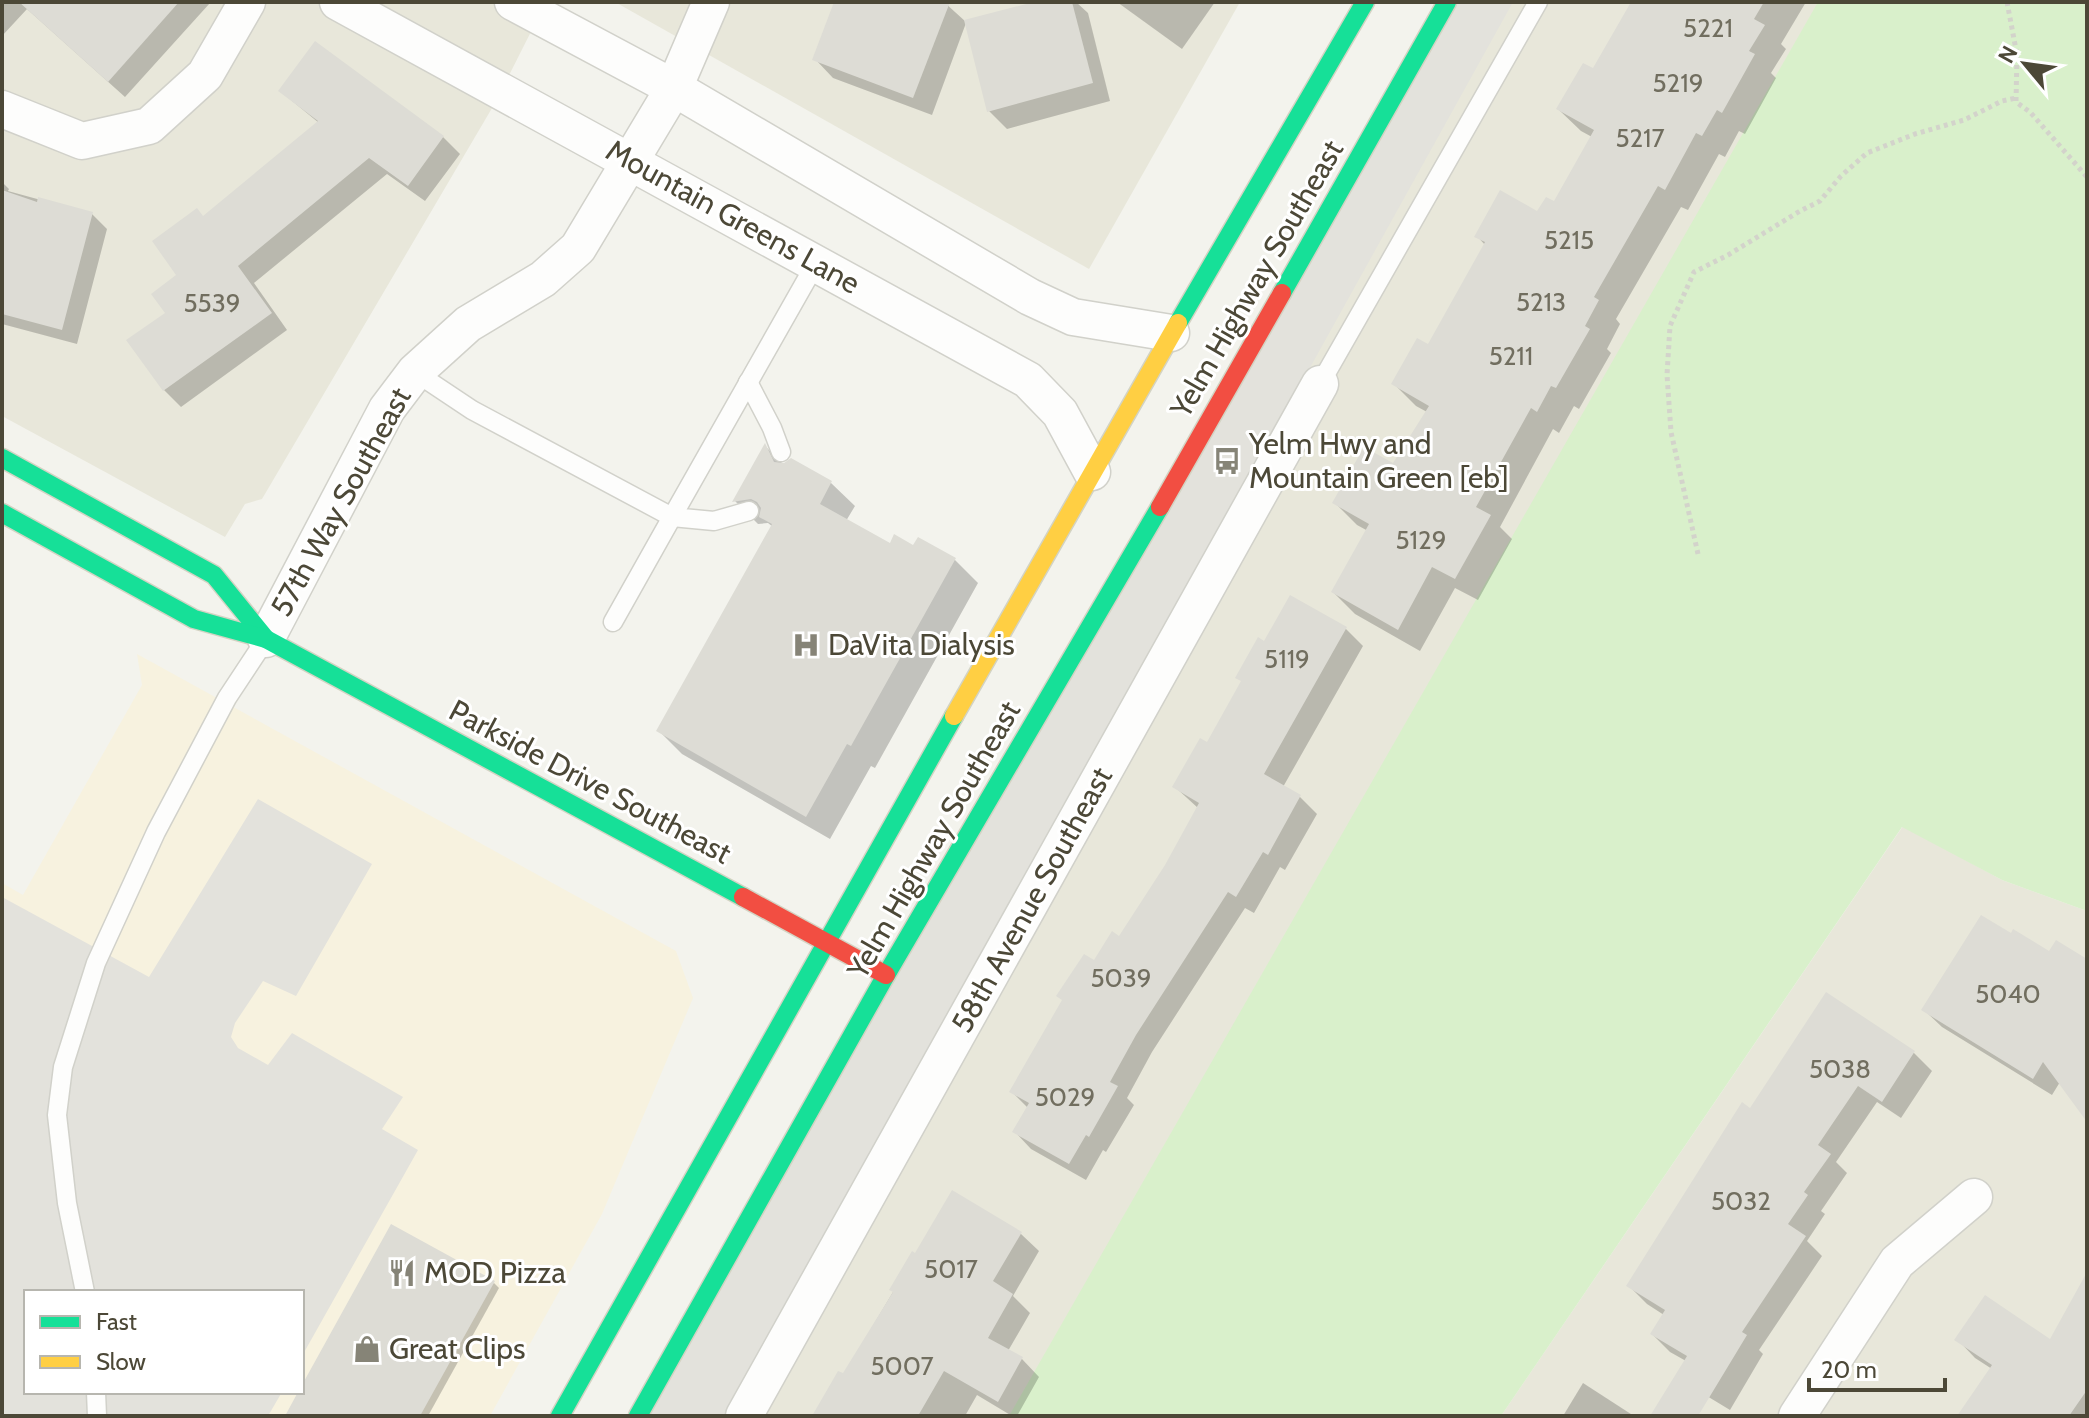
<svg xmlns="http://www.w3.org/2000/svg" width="2089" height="1418" font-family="Cabin,sans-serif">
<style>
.residential{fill:#e8e7da}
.commercial{fill:#f7f2df;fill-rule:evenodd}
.green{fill:#d9f0cb}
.parking{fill:#e3e2dc}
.shadow{fill:#0003}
.building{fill:#dddcd5}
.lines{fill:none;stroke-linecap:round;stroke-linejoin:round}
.lane-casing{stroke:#d1d1ca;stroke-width:21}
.street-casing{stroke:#d1d1ca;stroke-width:39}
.fast-casing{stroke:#d3d3c3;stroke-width:21}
.slow-casing{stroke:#d3d3c3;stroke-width:21}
.jam-casing{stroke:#d3d3c3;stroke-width:21}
.path{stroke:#d3d3cb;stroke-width:5;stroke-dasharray:4 4;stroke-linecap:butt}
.lane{stroke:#fdfdfc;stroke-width:18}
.street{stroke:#fdfdfc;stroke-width:36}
.fast{stroke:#16e098;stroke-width:18}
.slow{stroke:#ffcf43;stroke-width:18}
.jam{stroke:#f24e42;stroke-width:18}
.labels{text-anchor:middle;stroke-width:6;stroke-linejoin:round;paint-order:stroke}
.number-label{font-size:26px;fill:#716e5f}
.street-label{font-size:30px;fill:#4c4837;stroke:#fff}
.poi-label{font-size:30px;fill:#4c4837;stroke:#fff;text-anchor:start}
</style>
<rect width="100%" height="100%" fill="#f3f3ed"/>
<g class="residential">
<polygon points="2,2 546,2 495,103 262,499 245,504 225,537 2,416"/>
<polygon points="615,2 1240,2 1089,269"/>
<polygon points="1499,2 1819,2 1016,1416 700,1416"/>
<polygon points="1903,826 2002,880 2087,911 2087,1416 1501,1416"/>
</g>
<path class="commercial" d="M137 654 676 951 693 998 602 1214 490 1416H2V883L23 895 142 685ZM26 1292H302V1392H26Z"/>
<polygon class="green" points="1818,2 2087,2 2087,911 2002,880 1902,827 1501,1416 1009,1416"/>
<g class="parking">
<polygon points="1446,2 1513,2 728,1416 637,1416"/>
<polygon points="258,799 372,864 296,996 263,981 235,1023 231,1037 238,1048 268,1065 292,1033 403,1097 382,1129 418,1150 302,1356 302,1292 26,1292 26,1392 282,1392 268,1416 2,1416 2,897 149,977"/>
</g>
<g class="shadow">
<polygon points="2,2 209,2 210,3 125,97 27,9 2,36"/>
<polygon points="837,2 944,2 966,22 1042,2 1076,2 1088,13 1110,101 1007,129 989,111 966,23 932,115 833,78 815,59"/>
<polygon points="1117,2 1215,2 1182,49"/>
<polygon points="1633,2 1806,2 1781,44 1786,49 1771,73 1776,78 1745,134 1739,131 1725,157 1719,154 1688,210 1681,207 1616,319 1620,324 1607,349 1611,353 1579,409 1574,406 1559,433 1553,429 1500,527 1512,539 1478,600 1455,588 1420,651 1355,614 1333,592 1368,531 1357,525 1335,503 1394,466 1427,412 1416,406 1394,384 1429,347 1485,245 1477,236 1538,214 1555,204 1592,137 1581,131 1558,109 1594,71"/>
<polygon points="280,91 443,137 460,154 425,201 387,174 254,283 287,330 181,407 164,390 168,313 179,276 204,218 319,123"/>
<polygon points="2,182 9,189 8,191 92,214 107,229 77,344 2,324"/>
<polygon points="765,446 785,466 831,483 855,506 846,521 890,546 914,548 955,560 978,583 875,768 871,766 830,839 682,754 658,730 773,527 768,523 758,524 735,501"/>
<polygon points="1291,598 1346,629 1363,646 1283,787 1300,797 1317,814 1285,870 1280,867 1254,913 1245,908 1152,1052 1127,1098 1134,1105 1106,1152 1103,1150 1086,1180 1031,1149 1015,1132 1028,1108 1012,1092 1095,962 1120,938 1166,866 1198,808 1175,787 1207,744"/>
<polygon points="2049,953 2087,962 2087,1118 2060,1082 2052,1095 1942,1027 1923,1009"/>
<polygon points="1827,995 1914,1053 1932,1071 1901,1118 1877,1102 1836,1162 1847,1173 1821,1211 1825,1214 1807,1241 1822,1256 1759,1350 1763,1354 1730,1410 1697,1390 1686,1361 1670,1352 1652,1334 1664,1315 1647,1304 1629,1286 1751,1111"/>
<polygon points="952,1193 1021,1234 1039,1251 1013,1296 1030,1313 1008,1351 1022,1359 1039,1377 1017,1416 1012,1416 977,1395 965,1416 814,1416 843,1376"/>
<polygon points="2087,1276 2087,1416 1959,1416 1992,1369 1975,1358 1957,1339 2050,1342"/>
<polygon points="494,1283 499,1288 428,1416 287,1416 302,1389"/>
<polygon points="1583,1383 1634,1416 1563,1416"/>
</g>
<g class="building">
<polygon points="19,2 179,2 108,82"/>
<polygon points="834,2 950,2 913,98 812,60"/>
<polygon points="1034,2 1072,2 1093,83 987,112 964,20"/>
<polygon points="1631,2 1764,2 1754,19 1765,25 1749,51 1755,54 1722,113 1717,110 1702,136 1696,133 1665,190 1658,186 1594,297 1599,300 1585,326 1590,329 1556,388 1551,386 1537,412 1531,408 1476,507 1491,515 1455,579 1432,567 1398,630 1331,592 1369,524 1332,503 1364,447 1393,463 1429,406 1391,384 1417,338 1428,344 1485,242 1474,237 1500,190 1537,211 1546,197 1554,201 1594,130 1556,109 1583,63 1593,68"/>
<polygon points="315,41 444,136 408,186 369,158 238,266 272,313 163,391 126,340 165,313 151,294 176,275 152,241 197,208 203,216 318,121 278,91"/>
<polygon points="2,190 37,202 38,197 93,212 62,330 2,314"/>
<polygon points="765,443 774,462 784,463 791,458 832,481 820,504 890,543 894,534 913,545 918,537 956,558 851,746 847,744 806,817 656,731 772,524 759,517 761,508 757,502 751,499 732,502"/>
<polygon points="1290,595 1347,627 1264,774 1301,795 1268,855 1263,852 1236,897 1228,892 1136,1035 1110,1082 1118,1086 1089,1137 1086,1135 1069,1164 1012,1132 1029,1103 1009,1092 1062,1000 1056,996 1084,954 1094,960 1112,931 1119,936 1165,865 1199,803 1172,787 1200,738 1207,742 1241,681 1235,678 1258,637 1264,641"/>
<polygon points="1981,915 2011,933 2013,929 2049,951 2056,940 2087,959 2087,1122 2043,1062 2033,1079 1921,1010"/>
<polygon points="1826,992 1915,1051 1882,1102 1858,1086 1818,1145 1831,1154 1804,1192 1808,1195 1788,1224 1806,1236 1742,1332 1747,1335 1698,1416 1650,1416 1687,1356 1650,1334 1665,1310 1626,1286 1742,1102 1750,1108"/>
<polygon points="952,1190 1022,1232 993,1281 1013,1294 988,1338 1023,1357 998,1402 944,1371 918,1416 812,1416 838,1371 843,1373 893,1292 889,1290 912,1251 915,1253"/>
<polygon points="391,1224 495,1281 420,1416 285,1416 298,1392 302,1392 302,1385"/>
<polygon points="2087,1272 2087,1390 2069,1416 1957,1416 1992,1365 1954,1340 1985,1295 2050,1339"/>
</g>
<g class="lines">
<g class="lane-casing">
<g id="lane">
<polyline points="415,372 472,410 672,517 613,622"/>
<polyline points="748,382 772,428 781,452"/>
<polyline points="1320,384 1538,2"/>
<polyline points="749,511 714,521 672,517 816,263"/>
<polyline points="85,1292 67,1203 57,1115 63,1067 96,963 156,832 227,698 266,639"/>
<polyline points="96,1392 97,1416"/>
</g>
</g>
<g class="street-casing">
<g id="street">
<polyline points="338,2 1028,380 1060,413 1092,472"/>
<polyline points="513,2 674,88 1030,297 1073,317 1171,333"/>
<polyline points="2,109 82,141 149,126 205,75 247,2"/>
<polyline points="266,639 387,409 415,372 468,324 543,279 578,248 674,88 711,2"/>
<polyline points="744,1416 1320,384"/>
<polyline points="1797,1416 1897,1262 1974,1197"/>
</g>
</g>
<g class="fast-casing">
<g id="fast">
<polyline points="1282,293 1447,2"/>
<polyline points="1178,323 1365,2"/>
<polyline points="2,458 214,575 266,639"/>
<polyline points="2,513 194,619 266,639 743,897"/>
<polyline points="560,1416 954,716"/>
<polyline points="638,1416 886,975 1160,507"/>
</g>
</g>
<g class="slow-casing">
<polyline id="slow" points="954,716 1178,323"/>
</g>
<g class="jam-casing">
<g id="jam">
<polyline points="1160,507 1282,293"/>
<polyline points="743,897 886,975"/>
</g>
</g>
<g class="path">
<polyline points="2007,2 2017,55 2016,102 2030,112 2087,177"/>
<polyline points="1698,554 1671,432 1667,375 1670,326 1694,272 1728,255 1800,211 1820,201 1841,176 1867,153 1915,134 1964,120 2002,101 2016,98"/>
</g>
<use href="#lane" class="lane"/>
<use href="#street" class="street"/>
<use href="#fast" class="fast"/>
<use href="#slow" class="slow"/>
<use href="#jam" class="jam"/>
</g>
<defs>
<g id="bus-bare" transform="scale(2.16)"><path d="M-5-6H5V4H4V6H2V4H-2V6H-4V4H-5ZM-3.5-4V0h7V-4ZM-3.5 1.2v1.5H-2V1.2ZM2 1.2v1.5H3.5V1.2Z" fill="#868477" stroke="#fff" stroke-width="2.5" paint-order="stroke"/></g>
<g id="hospital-bare" transform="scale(2.16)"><path d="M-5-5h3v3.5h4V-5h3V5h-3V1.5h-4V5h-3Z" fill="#868477" stroke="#fff" stroke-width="2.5" paint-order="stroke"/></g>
<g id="restaurant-bare" transform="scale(2.16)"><path d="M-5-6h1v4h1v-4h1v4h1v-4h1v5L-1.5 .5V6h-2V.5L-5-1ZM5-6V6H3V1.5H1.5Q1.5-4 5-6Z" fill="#868477" stroke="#fff" stroke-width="2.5" paint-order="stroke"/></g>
<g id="shop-bare" transform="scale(2.16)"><path d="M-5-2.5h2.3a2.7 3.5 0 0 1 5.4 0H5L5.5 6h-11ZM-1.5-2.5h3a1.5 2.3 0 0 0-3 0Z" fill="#868477" stroke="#fff" stroke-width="2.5" paint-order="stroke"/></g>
</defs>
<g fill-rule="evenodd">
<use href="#bus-bare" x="1227" y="461"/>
<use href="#hospital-bare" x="806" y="645"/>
<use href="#restaurant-bare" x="402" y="1273"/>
<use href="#shop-bare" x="367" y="1349"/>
</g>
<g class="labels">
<g class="number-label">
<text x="1708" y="37">5221</text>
<text x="1678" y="92">5219</text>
<text x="1640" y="147">5217</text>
<text x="1569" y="249">5215</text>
<text x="1541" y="311">5213</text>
<text x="212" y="312">5539</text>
<text x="1511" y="365">5211</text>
<text x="1421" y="549">5129</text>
<text x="1287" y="668">5119</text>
<text x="1121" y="987">5039</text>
<text x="2008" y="1003">5040</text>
<text x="1840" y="1078">5038</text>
<text x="1065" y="1106">5029</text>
<text x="1741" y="1210">5032</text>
<text x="951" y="1278">5017</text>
<text x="902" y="1375">5007</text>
</g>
<g class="street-label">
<text transform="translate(733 217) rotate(29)" y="10">Mountain Greens Lane</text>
<text transform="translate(1257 279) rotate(-60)" y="10">Yelm Highway Southeast</text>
<text transform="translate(341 502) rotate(-61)" y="10">57th Way Southeast</text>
<text transform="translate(590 782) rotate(28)" y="10">Parkside Drive Southeast</text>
<text transform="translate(934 840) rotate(-60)" y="10">Yelm Highway Southeast</text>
<text transform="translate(1032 900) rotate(-61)" y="10">58th Avenue Southeast</text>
</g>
<g class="poi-label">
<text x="1249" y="454">Yelm Hwy and<tspan x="1249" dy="34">Mountain Green [eb]</tspan></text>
<text x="828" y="655">DaVita Dialysis</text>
<text x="424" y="1283">MOD Pizza</text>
<text x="389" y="1359">Great Clips</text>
</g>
</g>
<rect width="2089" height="1418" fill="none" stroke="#4c4837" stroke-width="8"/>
<rect x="24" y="1290" width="280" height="104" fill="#ffffff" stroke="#b7b6af" stroke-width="2"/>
<rect x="40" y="1316" width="40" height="12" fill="#16e098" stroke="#b7b6af" stroke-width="2"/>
<text x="96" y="1330" font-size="24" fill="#4c4837">Fast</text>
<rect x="40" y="1356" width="40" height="12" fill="#ffcf43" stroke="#b7b6af" stroke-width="2"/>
<text x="96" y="1370" font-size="24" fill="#4c4837">Slow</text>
<g transform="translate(2025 64) rotate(299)" stroke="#ffffff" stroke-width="6" paint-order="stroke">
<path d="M0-6L14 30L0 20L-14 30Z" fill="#4c4837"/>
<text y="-12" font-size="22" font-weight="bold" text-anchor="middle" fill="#4c4837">N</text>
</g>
<path d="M1809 1378v12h136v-12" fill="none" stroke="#4c4837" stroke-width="4"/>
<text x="1821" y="1378" font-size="24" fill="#4c4837" stroke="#ffffff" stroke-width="6" paint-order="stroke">20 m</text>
</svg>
